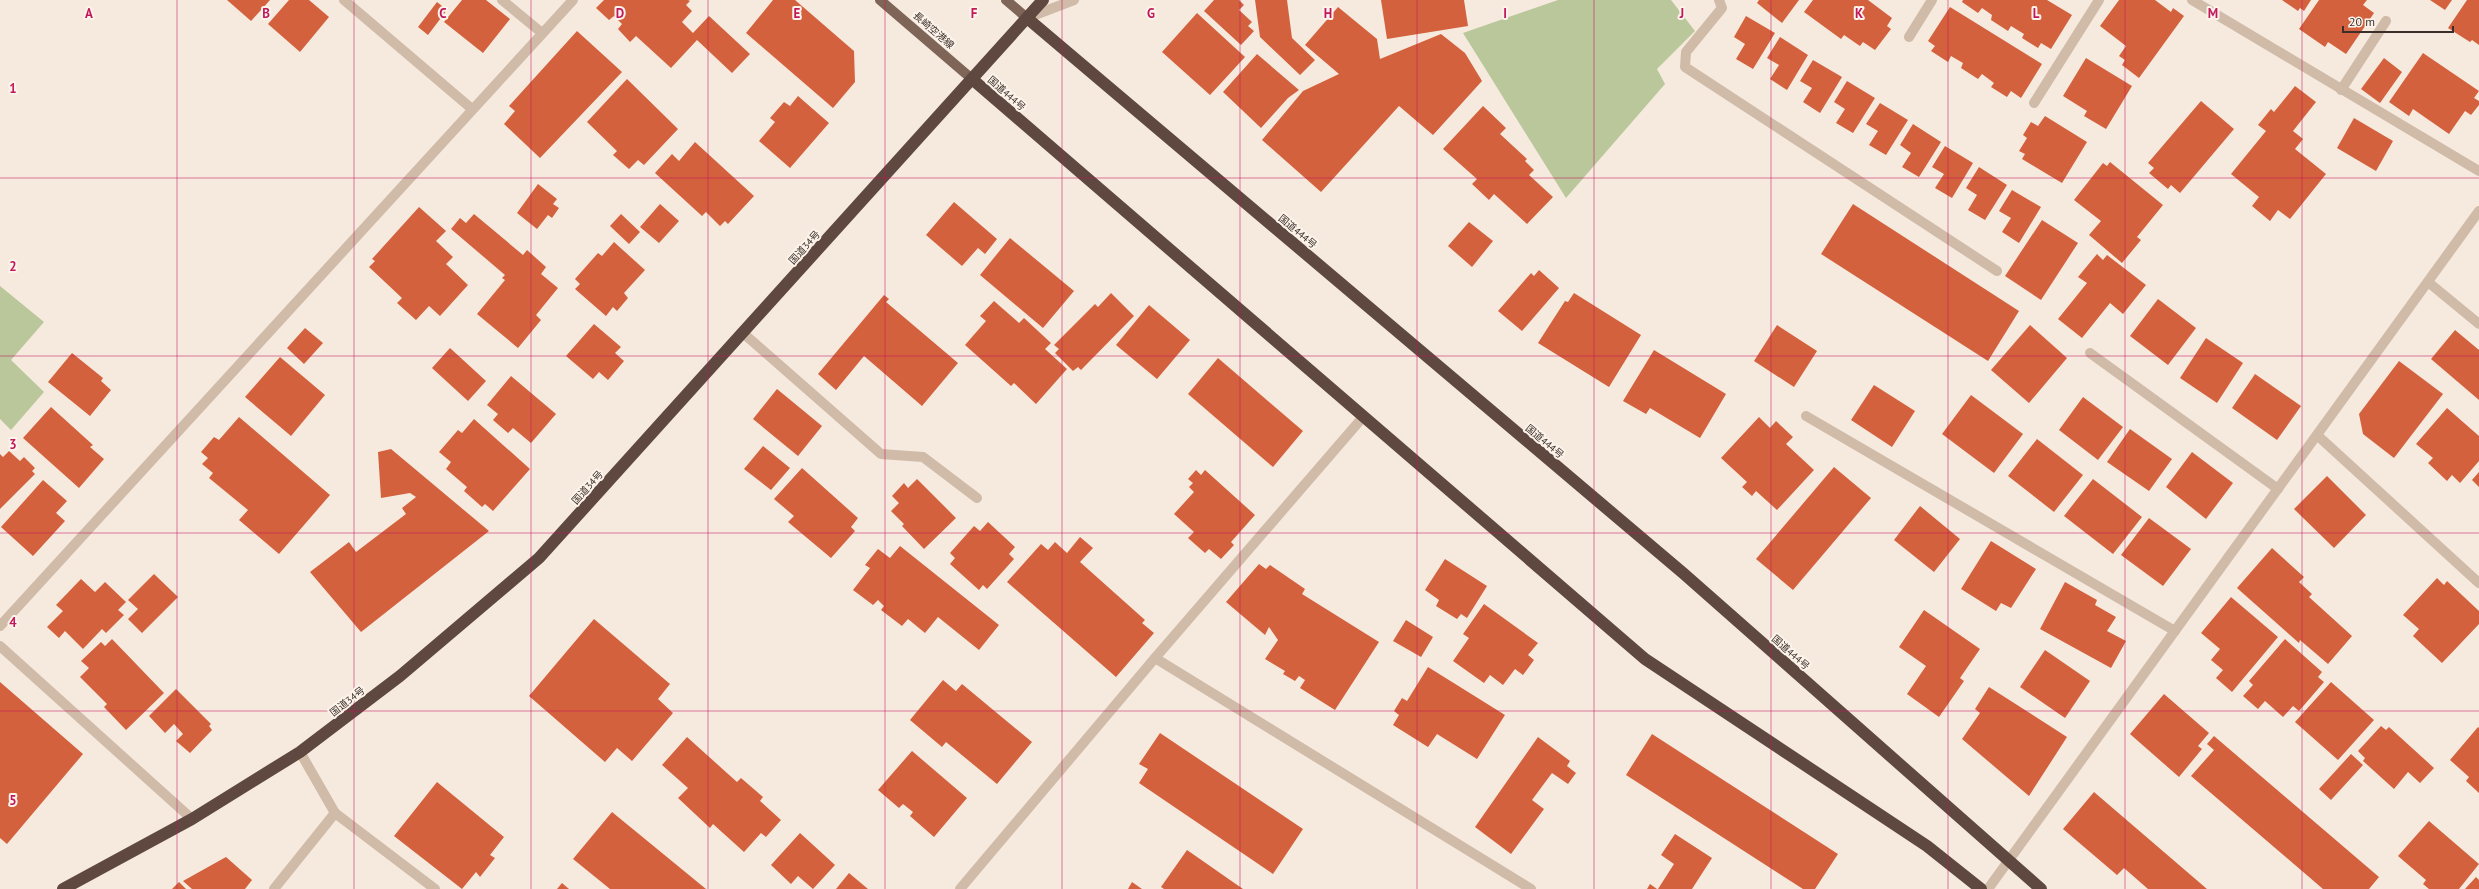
<svg xmlns="http://www.w3.org/2000/svg" width="2479" height="889" font-family="'PT Sans','Noto Sans JP',sans-serif">
<style>
.green{fill:#b9c79b}
.building{fill:#d4613d}
.lines{fill:none;stroke-linecap:round;stroke-linejoin:round}
.minor{stroke:#d0baa8;stroke-width:10}
.major{stroke:#7f6558;stroke-width:10}
.highway{stroke:#5e483f;stroke-width:12}
.grid{fill:none;stroke:#c2185b;stroke-width:1;stroke-opacity:0.55}
.labels{text-anchor:middle;stroke-width:4;stroke-linejoin:round;paint-order:stroke}
.street-label{font-size:10px;fill:#3c2f29;stroke:#fcf4eb}
.grid-label{font-size:13px;text-anchor:middle;font-weight:bold;fill:#c2185b;stroke:#fcf4eb;stroke-width:4;stroke-linejoin:round;paint-order:stroke}
</style>
<rect width="100%" height="100%" fill="#f6eade"/>
<g class="green">
<polygon points="1558,0 1671,0 1695,31 1657,69 1665,84 1566,198 1463,33"/>
<polygon points="0,286 44,322 11,360 44,392 11,430 0,419"/>
</g>
<g class="building">
<polygon points="227,0 270,0 251,21"/>
<polygon points="289,0 309,0 329,17 300,52 268,24"/>
<polygon points="462,0 486,0 510,19 483,53 444,22"/>
<polygon points="604,0 688,0 690,1 686,5 692,11 682,22 693,33 709,16 750,54 732,73 697,40 671,68 636,36 630,42 618,29 622,24 614,16 609,20 596,8"/>
<polygon points="773,0 795,0 854,51 855,82 833,108 746,33"/>
<polygon points="1214,0 1239,0 1244,5 1239,10 1252,22 1248,26 1254,31 1241,45 1204,11"/>
<polygon points="1255,0 1287,0 1292,38 1315,60 1300,75 1260,37"/>
<polygon points="1381,0 1464,0 1468,26 1387,39"/>
<polygon points="1759,0 1799,0 1782,23 1757,3"/>
<polygon points="1813,0 1868,0 1892,18 1887,26 1891,29 1875,50 1863,42 1860,46 1844,35 1841,39 1804,12"/>
<polygon points="1963,0 2047,0 2072,15 2051,49 2041,43 2038,48 2022,38 2024,34 2011,26 2008,31 1991,20 1992,15 1982,8 1978,13 1962,2"/>
<polygon points="2119,0 2155,0 2171,12 2173,8 2184,16 2139,78 2122,65 2125,60 2119,56 2126,46 2100,26"/>
<polygon points="2282,0 2311,0 2304,11 2300,8 2298,11"/>
<polygon points="2319,0 2367,0 2363,5 2374,13 2346,54 2328,42 2325,47 2299,29"/>
<polygon points="2430,0 2452,0 2445,10"/>
<polygon points="2467,0 2479,0 2479,45 2472,40 2470,42 2448,28"/>
<polygon points="437,2 447,10 428,35 418,27"/>
<polygon points="1338,7 1377,39 1380,59 1441,34 1465,53 1482,81 1433,135 1399,106 1321,192 1262,140 1303,91 1339,74 1305,45"/>
<polygon points="1950,7 2042,64 2021,98 2011,91 2007,97 1991,87 1994,83 1982,74 1978,79 1961,68 1963,63 1951,56 1948,62 1931,51 1935,46 1928,41"/>
<polygon points="1197,13 1245,57 1210,95 1162,52"/>
<polygon points="1746,16 1775,33 1753,69 1736,59 1745,44 1734,37"/>
<polygon points="577,31 622,72 540,158 504,124 515,111 509,106"/>
<polygon points="1780,37 1808,55 1787,90 1770,79 1779,65 1767,58"/>
<polygon points="2423,53 2479,91 2474,98 2479,101 2479,105 2471,115 2465,111 2449,134 2413,109 2409,116 2389,102"/>
<polygon points="1257,54 1299,90 1288,98 1261,128 1223,92"/>
<polygon points="2086,58 2132,86 2106,129 2084,116 2087,111 2063,96"/>
<polygon points="2384,58 2402,72 2380,103 2361,89"/>
<polygon points="1813,60 1842,77 1820,113 1803,102 1812,88 1800,81"/>
<polygon points="627,79 678,129 644,165 638,160 629,169 613,155 617,151 587,122"/>
<polygon points="1847,81 1875,98 1853,133 1836,123 1845,109 1834,102"/>
<polygon points="2295,86 2316,102 2293,131 2303,139 2295,149 2326,174 2290,219 2278,210 2270,221 2252,206 2259,197 2231,174 2266,131 2258,125 2271,109 2274,112"/>
<polygon points="798,96 829,123 790,168 759,141 775,122 770,118 784,102 790,106"/>
<polygon points="2201,101 2234,129 2180,193 2171,185 2168,189 2149,173 2154,168 2148,163"/>
<polygon points="1880,103 1908,120 1886,155 1869,145 1878,131 1866,124"/>
<polygon points="1483,106 1506,128 1500,134 1527,159 1525,161 1534,170 1529,175 1553,197 1527,224 1494,194 1489,200 1472,184 1477,179 1443,149"/>
<polygon points="2045,116 2087,142 2062,183 2022,159 2025,154 2019,151 2027,138 2023,135 2031,122 2038,126"/>
<polygon points="2354,118 2393,141 2376,171 2337,148"/>
<polygon points="1913,124 1941,142 1919,177 1902,167 1911,153 1900,145"/>
<polygon points="695,142 754,196 728,224 725,221 720,226 706,212 702,216 655,173 672,154 679,161"/>
<polygon points="1945,146 1973,163 1952,198 1935,188 1944,174 1932,167"/>
<polygon points="2110,162 2163,205 2137,237 2141,240 2122,263 2089,235 2101,221 2074,200 2103,163 2107,166"/>
<polygon points="1979,167 2007,185 1985,220 1968,210 1977,195 1966,188"/>
<polygon points="538,184 557,199 553,204 559,208 552,218 548,215 537,229 517,213"/>
<polygon points="2012,190 2041,207 2019,243 2002,232 2011,218 1999,211"/>
<polygon points="954,202 997,239 985,254 978,248 962,266 926,235"/>
<polygon points="660,204 679,221 659,243 640,227"/>
<polygon points="1853,204 2019,311 1988,361 1821,254"/>
<polygon points="419,207 446,231 436,241 453,257 446,264 468,285 440,316 429,306 416,320 397,303 402,298 369,267 375,261 372,259"/>
<polygon points="474,214 523,255 527,250 546,267 541,274 558,288 536,315 541,320 518,348 477,314 505,280 502,278 505,275 451,229 460,218 466,223"/>
<polygon points="621,214 640,232 629,244 610,226"/>
<polygon points="2042,220 2078,243 2041,300 2005,276"/>
<polygon points="1469,222 1493,241 1472,267 1448,246"/>
<polygon points="1010,238 1074,291 1043,328 980,275"/>
<polygon points="614,242 645,270 624,293 628,298 617,311 613,307 606,316 575,289 580,284 575,279 598,253 602,256"/>
<polygon points="2097,254 2103,260 2107,255 2146,285 2123,314 2110,303 2082,338 2058,319 2087,283 2078,277"/>
<polygon points="1539,270 1559,288 1522,331 1498,311 1531,273 1534,276"/>
<polygon points="1111,293 1134,316 1081,370 1078,367 1073,371 1055,353 1059,349 1054,345 1095,304 1098,307"/>
<polygon points="1574,293 1641,335 1609,387 1538,343 1565,301 1568,302"/>
<polygon points="884,295 889,299 886,302 958,363 922,406 864,356 836,390 818,374"/>
<polygon points="2158,299 2196,328 2168,365 2130,336"/>
<polygon points="994,301 1019,323 1024,318 1051,343 1045,349 1067,369 1036,404 1014,383 1011,386 965,345 986,321 980,316"/>
<polygon points="1149,305 1190,340 1157,379 1116,345"/>
<polygon points="594,324 621,347 615,353 624,361 608,380 599,372 593,379 566,356"/>
<polygon points="1777,325 1817,351 1794,387 1754,361"/>
<polygon points="2030,325 2067,358 2029,403 1991,370"/>
<polygon points="305,328 323,343 304,364 287,348"/>
<polygon points="2455,330 2479,350 2479,400 2431,359"/>
<polygon points="2206,338 2243,363 2217,403 2180,378"/>
<polygon points="450,348 486,381 468,401 432,368"/>
<polygon points="1654,350 1726,394 1700,438 1650,408 1646,414 1623,401"/>
<polygon points="72,353 103,378 101,381 111,390 90,416 48,382"/>
<polygon points="280,357 325,395 291,436 245,397"/>
<polygon points="1218,358 1303,431 1273,467 1188,394"/>
<polygon points="2399,361 2443,394 2394,458 2363,434 2359,414"/>
<polygon points="2255,374 2301,406 2277,440 2232,408"/>
<polygon points="511,376 556,414 531,443 513,428 508,433 493,420 498,414 487,405"/>
<polygon points="1874,385 1915,411 1892,447 1851,420"/>
<polygon points="777,389 822,426 798,456 753,419"/>
<polygon points="1971,395 2023,434 1994,473 1942,434"/>
<polygon points="2083,397 2123,427 2098,460 2059,430"/>
<polygon points="51,407 93,445 90,447 104,459 79,488 23,438"/>
<polygon points="2447,408 2479,436 2479,461 2460,483 2452,475 2447,481 2428,463 2433,458 2416,444"/>
<polygon points="239,417 330,495 279,554 239,520 248,510 209,478 213,473 202,464 208,458 201,452 214,437 219,440"/>
<polygon points="1759,417 1770,428 1776,421 1793,437 1786,444 1814,470 1777,510 1756,491 1752,496 1742,487 1747,482 1721,458"/>
<polygon points="474,419 530,469 493,511 485,504 482,507 464,491 467,487 446,469 451,462 439,452 458,430 462,433"/>
<polygon points="2130,429 2172,459 2149,491 2107,462"/>
<polygon points="2037,439 2083,475 2054,512 2008,476"/>
<polygon points="763,446 790,468 771,490 744,469"/>
<polygon points="391,449 489,531 361,632 310,572 349,542 356,552 406,514 402,508 416,497 410,493 381,498 378,452"/>
<polygon points="9,451 20,461 24,457 35,468 32,471 35,474 0,509 0,454 3,457"/>
<polygon points="2192,452 2233,483 2206,519 2166,487"/>
<polygon points="1834,467 1871,498 1793,590 1756,559"/>
<polygon points="802,468 858,518 851,527 855,531 831,558 788,522 794,516 774,499"/>
<polygon points="1196,470 1201,475 1205,470 1255,515 1231,542 1234,545 1221,559 1209,549 1205,553 1188,538 1194,532 1174,514 1194,492 1189,487 1193,483 1188,479"/>
<polygon points="2479,472 2479,487 2472,480"/>
<polygon points="2327,476 2366,515 2334,548 2294,509"/>
<polygon points="917,479 956,518 924,549 902,526 904,524 891,511 899,503 892,496 904,483 908,488"/>
<polygon points="2093,479 2142,517 2113,554 2064,516"/>
<polygon points="43,480 67,501 56,513 65,521 33,556 1,527"/>
<polygon points="1920,506 1960,539 1934,572 1894,540"/>
<polygon points="2149,518 2191,549 2163,586 2121,555"/>
<polygon points="988,522 1015,547 1009,554 1014,559 987,589 983,585 979,590 950,564 955,558 950,553 974,526 980,531"/>
<polygon points="1080,537 1093,548 1080,562 1145,620 1142,623 1154,633 1116,677 1007,582 1041,544 1048,550 1055,542 1067,553"/>
<polygon points="1991,541 2036,569 2011,608 2001,603 1996,611 1961,589"/>
<polygon points="900,546 999,625 979,650 938,617 925,633 908,619 902,626 881,610 884,606 878,600 873,605 853,590 870,568 865,565 878,549 890,558"/>
<polygon points="2272,548 2304,577 2299,582 2312,594 2309,597 2352,636 2328,664 2300,640 2299,643 2237,588"/>
<polygon points="1445,559 1487,586 1467,618 1461,614 1457,619 1436,606 1439,600 1425,590"/>
<polygon points="1259,564 1266,569 1270,565 1305,589 1302,594 1379,642 1335,710 1300,688 1305,680 1299,676 1295,681 1283,674 1285,671 1265,659 1278,640 1269,627 1265,635 1226,602"/>
<polygon points="154,574 178,597 142,633 128,619 138,609 128,600"/>
<polygon points="2437,578 2444,585 2447,581 2479,611 2479,624 2442,663 2413,636 2419,629 2403,615"/>
<polygon points="81,579 95,592 105,582 126,602 118,610 124,615 106,633 102,629 83,649 65,631 59,638 47,627 63,611 56,605"/>
<polygon points="2065,582 2097,600 2095,605 2116,617 2107,631 2126,641 2111,668 2040,629"/>
<polygon points="2231,597 2278,637 2232,692 2216,678 2223,670 2211,660 2220,649 2201,633"/>
<polygon points="1484,604 1538,643 1528,655 1534,660 1523,675 1515,669 1503,685 1490,675 1484,683 1453,661 1469,638 1463,634"/>
<polygon points="1924,610 1980,649 1960,678 1964,681 1939,717 1907,694 1926,666 1899,647"/>
<polygon points="594,619 670,684 658,699 673,713 632,761 617,748 605,762 529,696"/>
<polygon points="1406,620 1433,637 1421,657 1393,641"/>
<polygon points="112,639 164,693 126,730 104,707 107,704 80,677 89,668 81,661 101,642 105,646"/>
<polygon points="2285,639 2322,672 2318,677 2324,682 2299,711 2293,706 2283,717 2265,701 2258,709 2243,696 2253,685 2249,681"/>
<polygon points="2045,650 2090,681 2065,718 2020,687"/>
<polygon points="1428,667 1505,715 1477,759 1437,734 1428,747 1393,725 1399,715 1394,711 1402,698 1407,701"/>
<polygon points="943,680 956,691 962,684 1032,742 997,784 946,742 942,747 910,720"/>
<polygon points="0,682 83,754 7,844 0,838"/>
<polygon points="2331,682 2374,720 2338,760 2295,722"/>
<polygon points="1989,687 2067,737 2029,796 1962,739 1980,713 1975,709"/>
<polygon points="176,689 211,724 209,726 212,730 190,753 176,741 183,734 174,724 165,733 149,716"/>
<polygon points="2164,694 2209,733 2198,746 2202,749 2179,777 2130,734"/>
<polygon points="2381,726 2386,730 2389,727 2434,768 2420,783 2408,772 2394,789 2363,761 2365,758 2358,751"/>
<polygon points="2478,727 2479,728 2479,793 2466,781 2469,777 2450,760"/>
<polygon points="1160,733 1303,829 1273,874 1139,783 1148,769 1139,764"/>
<polygon points="1652,734 1838,854 1815,889 1803,889 1626,775"/>
<polygon points="2214,736 2379,877 2369,889 2323,889 2191,776 2214,750 2207,744"/>
<polygon points="687,737 737,782 741,778 763,797 760,801 781,820 766,837 761,833 744,852 713,824 710,828 678,798 688,788 662,765"/>
<polygon points="1538,737 1570,761 1567,766 1576,773 1568,784 1552,773 1532,800 1544,809 1511,854 1475,827"/>
<polygon points="912,751 967,798 934,837 910,816 913,812 903,804 899,808 878,790"/>
<polygon points="2351,754 2363,765 2331,800 2319,789"/>
<polygon points="437,782 504,837 490,855 495,858 480,877 476,872 462,889 394,836"/>
<polygon points="2094,792 2207,889 2148,889 2124,868 2117,875 2063,829"/>
<polygon points="612,812 706,889 610,889 573,859"/>
<polygon points="2429,821 2479,864 2459,889 2429,889 2423,884 2426,880 2398,856"/>
<polygon points="800,833 835,865 813,889 798,876 791,884 771,865"/>
<polygon points="1675,834 1712,858 1692,889 1658,889 1674,864 1661,855"/>
<polygon points="1187,850 1243,889 1164,889 1161,887"/>
<polygon points="226,857 252,880 245,889 192,889 183,881"/>
<polygon points="849,873 868,889 836,889"/>
<polygon points="2476,877 2479,880 2479,889 2465,889"/>
<polygon points="179,882 186,889 172,889"/>
<polygon points="1132,882 1142,889 1128,889"/>
<polygon points="562,883 569,889 557,889"/>
<polygon points="1650,884 1657,889 1647,889"/>
</g>
<g class="lines">
<g class="minor">
<polyline points="344,0 472,109"/>
<polyline points="502,0 542,33"/>
<polyline points="1719,0 1722,8 1686,52 1685,67 1997,271"/>
<polyline points="2192,0 2479,171"/>
<polyline points="1027,18 1074,0"/>
<polyline points="1909,37 1932,0"/>
<polyline points="2341,90 2386,21"/>
<polyline points="2034,103 2099,0"/>
<polyline points="2428,282 2479,324"/>
<polyline points="743,333 881,454 923,457 977,498"/>
<polyline points="2090,353 2278,489"/>
<polyline points="1806,416 2175,631"/>
<polyline points="2317,435 2479,583"/>
<polyline points="0,626 573,0"/>
<polyline points="0,646 192,819"/>
<polyline points="1155,658 1531,889"/>
<polyline points="300,752 335,813 435,889"/>
<polyline points="274,889 335,813"/>
<polyline points="960,889 1155,658 1363,417"/>
<polyline points="1988,889 2479,211"/>
</g>
<g class="major">
<polyline points="880,0 972,79"/>
<polyline points="1006,0 1027,18"/>
</g>
<g class="highway">
<polyline points="1027,18 1683,573 2041,889"/>
<polyline points="972,79 1645,659 1927,846 1981,889"/>
<polyline points="63,889 192,819 300,752 400,676 539,558 1043,0"/>
</g>
</g>
<path class="grid" d="M177 0V889M354 0V889M531 0V889M708 0V889M885 0V889M1062 0V889M1240 0V889M1417 0V889M1594 0V889M1771 0V889M1948 0V889M2125 0V889M2302 0V889M0 178H2479M0 356H2479M0 533H2479M0 711H2479"/>
<g class="labels">
<g class="street-label">
<text transform="translate(934 30) rotate(41)" y="4">長崎空港線</text>
<text transform="translate(1007 93) rotate(41)" y="4">国道444号</text>
<text transform="translate(1298 231) rotate(40)" y="4">国道444号</text>
<text transform="translate(804 247) rotate(-48)" y="4">国道34号</text>
<text transform="translate(1545 441) rotate(40)" y="4">国道444号</text>
<text transform="translate(587 487) rotate(-48)" y="4">国道34号</text>
<text transform="translate(1791 652) rotate(41)" y="4">国道444号</text>
<text transform="translate(347 701) rotate(-38)" y="4">国道34号</text>
</g>
</g>
<g class="grid-label">
<text x="89" y="18">A</text>
<text x="266" y="18">B</text>
<text x="443" y="18">C</text>
<text x="620" y="18">D</text>
<text x="797" y="18">E</text>
<text x="974" y="18">F</text>
<text x="1151" y="18">G</text>
<text x="1328" y="18">H</text>
<text x="1505" y="18">I</text>
<text x="1682" y="18">J</text>
<text x="1859" y="18">K</text>
<text x="2036" y="18">L</text>
<text x="2213" y="18">M</text>
<text x="13" y="93">1</text>
<text x="13" y="271">2</text>
<text x="13" y="449">3</text>
<text x="13" y="627">4</text>
<text x="13" y="805">5</text>
</g>
<path d="M2343 26v6h110v-6" fill="none" stroke="#3c2f29" stroke-width="2"/>
<text x="2349" y="26" font-size="12" fill="#3c2f29" stroke="#fcf4eb" stroke-width="3" paint-order="stroke">20 m</text>
</svg>
